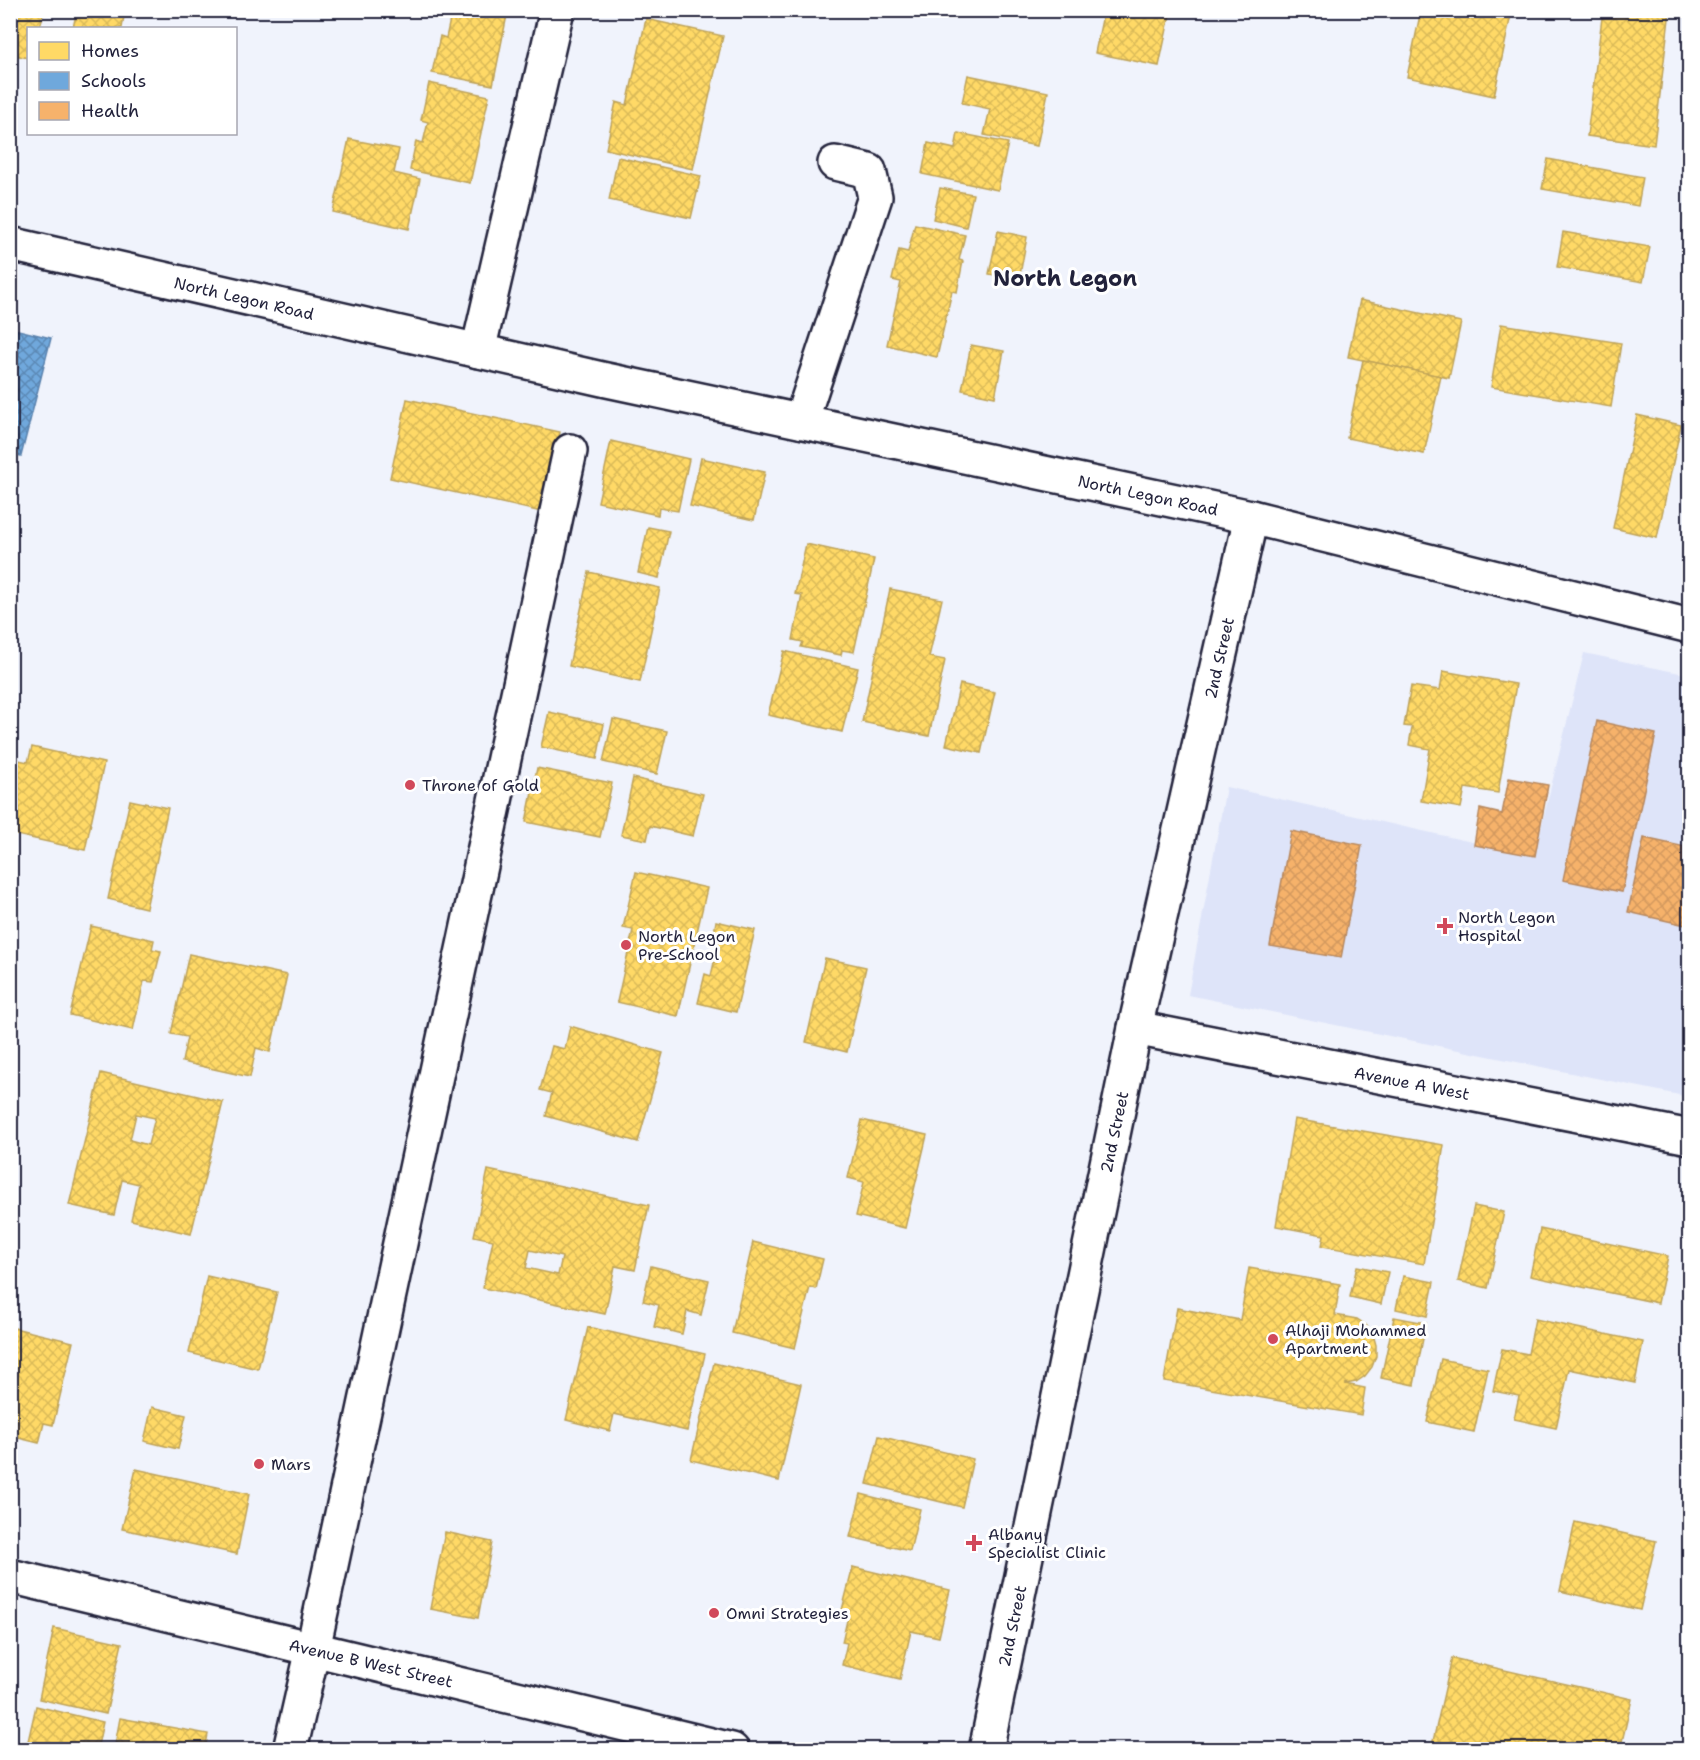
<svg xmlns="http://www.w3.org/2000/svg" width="1700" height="1760" font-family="'Shantell Sans',sans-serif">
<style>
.built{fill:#dee4f9}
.homes{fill:url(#homes-cross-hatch);stroke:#bda259;stroke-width:1.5;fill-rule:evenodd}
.schools{fill:url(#schools-cross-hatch);stroke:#5880ac;stroke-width:1.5}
.health{fill:url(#health-cross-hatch);stroke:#b6875d;stroke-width:1.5}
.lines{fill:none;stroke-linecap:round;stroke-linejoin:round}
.minor-casing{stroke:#22223b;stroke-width:38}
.minor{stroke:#fff;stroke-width:33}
.poi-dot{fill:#d1495b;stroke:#fff;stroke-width:2}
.labels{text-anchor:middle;stroke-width:6;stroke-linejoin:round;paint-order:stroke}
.street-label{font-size:16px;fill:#22223b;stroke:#fff}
.poi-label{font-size:16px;fill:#22223b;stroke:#fff;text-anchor:start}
.district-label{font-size:22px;font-weight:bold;fill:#22223b;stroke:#fff}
</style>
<defs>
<pattern id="homes-cross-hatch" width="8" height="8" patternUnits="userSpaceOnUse" patternTransform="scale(1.5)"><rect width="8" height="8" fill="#ffd966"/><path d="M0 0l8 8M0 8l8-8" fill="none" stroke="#daba59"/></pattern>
<pattern id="schools-cross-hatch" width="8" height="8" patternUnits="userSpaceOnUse" patternTransform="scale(1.5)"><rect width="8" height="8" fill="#6fa8dc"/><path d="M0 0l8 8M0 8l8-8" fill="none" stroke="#5b88b4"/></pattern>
<pattern id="health-cross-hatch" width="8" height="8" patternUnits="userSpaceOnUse" patternTransform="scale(1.5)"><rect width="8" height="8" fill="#f6b26b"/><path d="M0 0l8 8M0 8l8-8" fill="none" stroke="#d3995e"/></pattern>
</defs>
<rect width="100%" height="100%" fill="#f0f3fc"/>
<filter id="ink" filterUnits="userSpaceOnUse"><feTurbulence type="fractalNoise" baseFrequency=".0167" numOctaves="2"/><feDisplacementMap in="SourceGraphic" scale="12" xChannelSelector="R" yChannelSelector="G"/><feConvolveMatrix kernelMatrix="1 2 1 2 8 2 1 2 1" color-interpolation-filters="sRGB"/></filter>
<g filter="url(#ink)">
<polygon class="built" points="1584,653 1689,675 1689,1097 1188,995 1226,787 1534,856"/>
<g class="homes">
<polygon points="10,10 44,10 40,28 28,28 28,58 10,54"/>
<polygon points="77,10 125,10 122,28 73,28"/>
<polygon points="445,10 508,10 493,85 432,73 440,36 446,38 451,15 445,14"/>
<polygon points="1104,10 1171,10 1159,66 1095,53"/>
<polygon points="1421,10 1512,10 1494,96 1407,77"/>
<polygon points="1603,10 1670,10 1654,145 1587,136"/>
<polygon points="646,19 723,36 693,169 606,149 616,102 627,105"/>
<polygon points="968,75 1048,92 1037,146 984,135 990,109 962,103"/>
<polygon points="429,83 489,96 470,183 410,170 416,141 423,143 428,122 421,120"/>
<polygon points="958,133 1008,143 998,190 922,174 928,143 955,149"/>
<polygon points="349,139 399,149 394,173 420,179 409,229 333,212"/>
<polygon points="618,157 701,176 691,218 609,200"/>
<polygon points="1548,159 1643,177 1638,206 1542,189"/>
<polygon points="940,188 973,194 966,227 933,219"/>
<polygon points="915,224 965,235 959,260 963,261 957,292 952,291 937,357 887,345 901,282 892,280 899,250 908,252"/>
<polygon points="998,231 1027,237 1019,280 989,274"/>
<polygon points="1563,232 1650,247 1643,282 1557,267"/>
<polygon points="1360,300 1461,322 1449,378 1348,357"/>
<polygon points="1501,324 1621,343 1611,407 1491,387"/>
<polygon points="971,345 1004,351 995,397 962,390"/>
<polygon points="1363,360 1441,376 1424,454 1347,438"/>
<polygon points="407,399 560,432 542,512 390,478"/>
<polygon points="1637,415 1681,425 1657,538 1613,528"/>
<polygon points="611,441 689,459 678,511 659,508 658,515 598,502"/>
<polygon points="701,458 765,472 754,520 690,506"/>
<polygon points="648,527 669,531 659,578 638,573"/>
<polygon points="806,544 874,559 854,652 842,650 841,655 801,647 803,642 793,640 802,595 795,594"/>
<polygon points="589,572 660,588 640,682 569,666"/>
<polygon points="890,589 942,599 929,657 945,660 929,736 862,722"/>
<polygon points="784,651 858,668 842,732 768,715"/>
<polygon points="1443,671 1516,684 1498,793 1465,788 1461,808 1421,801 1430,749 1409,745 1412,727 1404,726 1411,686 1440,690"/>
<polygon points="960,684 995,692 981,753 946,745"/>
<polygon points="549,712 604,724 597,759 541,747"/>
<polygon points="613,719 667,731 657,774 603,762"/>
<polygon points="32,747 104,763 85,850 12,834 19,808 10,806 10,792 18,760 28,762"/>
<polygon points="537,768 612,783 600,837 526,822"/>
<polygon points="633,778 703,794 693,836 650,826 647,840 621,835"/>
<polygon points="130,800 168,808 146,908 108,899"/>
<polygon points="636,872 707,888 678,1016 617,1002 633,930 623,928"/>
<polygon points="716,921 755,930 736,1012 698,1003 705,974 711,976 719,941 713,939"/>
<polygon points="91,926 154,940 152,949 161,951 153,982 144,981 133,1030 70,1015"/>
<polygon points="189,954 287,975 270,1052 256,1048 250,1077 182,1062 187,1037 171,1034"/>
<polygon points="825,958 866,967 847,1052 806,1042"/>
<polygon points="570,1026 663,1053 638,1142 546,1116 552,1093 540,1090 552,1046 565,1049"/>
<path d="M101 1073 223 1102 191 1234 131 1220 139 1184 122 1180 114 1215 69 1205ZM136 1114 155 1118 148 1145 130 1140Z"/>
<polygon points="1294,1119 1444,1145 1424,1264 1322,1246 1324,1235 1276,1226"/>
<polygon points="862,1120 927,1135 905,1228 856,1216 864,1182 848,1178"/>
<path d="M488 1170 649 1205 635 1270 615 1266 605 1314 483 1288 493 1240 474 1236ZM530 1250 562 1257 558 1275 526 1268Z"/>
<polygon points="1474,1206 1504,1212 1488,1288 1458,1281"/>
<polygon points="1540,1229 1668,1256 1658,1303 1530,1276"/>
<polygon points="753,1242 823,1259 816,1289 810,1287 795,1348 732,1333"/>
<polygon points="651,1266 709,1280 701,1315 687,1311 682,1334 654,1327 659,1305 643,1301"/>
<polygon points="1357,1266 1388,1272 1381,1304 1350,1297"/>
<polygon points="1249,1268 1340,1284 1335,1315 1357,1319 1366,1325 1373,1334 1376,1345 1376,1356 1372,1367 1365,1376 1356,1382 1345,1384 1365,1388 1361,1415 1164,1381 1177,1308 1240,1320"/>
<polygon points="207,1276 277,1292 258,1369 189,1353"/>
<polygon points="1403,1276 1434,1282 1427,1316 1396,1309"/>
<polygon points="1394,1317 1426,1323 1414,1385 1381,1378"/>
<polygon points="1535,1319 1643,1342 1635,1383 1569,1369 1556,1428 1514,1419 1519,1396 1493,1391 1502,1349 1528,1354"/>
<polygon points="10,1327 73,1342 53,1425 44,1423 39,1443 10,1436"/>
<polygon points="588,1327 705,1354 687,1431 614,1414 610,1431 566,1420"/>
<polygon points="1441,1359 1488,1369 1474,1432 1427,1422"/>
<polygon points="714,1363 801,1384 779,1481 691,1460"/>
<polygon points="152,1407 186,1415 178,1449 144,1441"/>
<polygon points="879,1436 973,1459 962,1507 867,1484"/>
<polygon points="136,1469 249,1494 237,1554 122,1529"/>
<polygon points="861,1494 920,1509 910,1551 850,1537"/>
<polygon points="1575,1522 1656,1541 1640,1610 1560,1591"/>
<polygon points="445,1532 492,1542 478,1618 430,1609"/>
<polygon points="853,1567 950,1590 939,1637 911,1631 900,1679 842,1665 847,1643 842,1642 848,1616 841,1614"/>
<polygon points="54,1628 122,1643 106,1714 39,1699"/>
<polygon points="1452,1658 1632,1699 1620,1750 1431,1750"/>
<polygon points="36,1706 103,1722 97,1750 26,1750"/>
<polygon points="120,1718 208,1734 205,1750 114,1750"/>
</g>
<polygon class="schools" points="10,328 51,338 21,456 10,453"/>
<g class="health">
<polygon points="1597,721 1656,734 1622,892 1563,880"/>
<polygon points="1509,778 1548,785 1535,856 1474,845 1480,809 1502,814"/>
<polygon points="1291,831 1362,845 1341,958 1270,946"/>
<polygon points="1644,838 1690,848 1690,926 1628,912"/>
</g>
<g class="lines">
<g class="minor-casing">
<g id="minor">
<polyline points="10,244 602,379 1251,517 1690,626"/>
<polyline points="478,351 557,10"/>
<polyline points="801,421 875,197 869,171 835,163"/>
<polyline points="1135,1028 1690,1137"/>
<polyline points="10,1576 732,1750"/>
<polyline points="290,1750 313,1649 570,451"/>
<polyline points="986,1750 1135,1028 1251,517"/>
</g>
</g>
<use href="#minor" class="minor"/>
</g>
</g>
<g class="poi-dot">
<circle cx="410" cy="785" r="6"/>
<path d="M1442 917h6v6h6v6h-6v6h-6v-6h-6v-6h6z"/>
<circle cx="626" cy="945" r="6"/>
<circle cx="1273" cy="1339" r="6"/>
<circle cx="259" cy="1464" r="6"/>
<path d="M971 1534h6v6h6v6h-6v6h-6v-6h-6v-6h6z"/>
<circle cx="714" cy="1613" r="6"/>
</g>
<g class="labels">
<g class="street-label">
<text transform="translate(244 298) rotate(13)" y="6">North Legon Road</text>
<text transform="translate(1148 495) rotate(12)" y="6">North Legon Road</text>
<text transform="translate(1219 658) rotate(-77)" y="6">2nd Street</text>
<text transform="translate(1412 1083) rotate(11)" y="6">Avenue A West</text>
<text transform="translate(1114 1132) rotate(-78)" y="6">2nd Street</text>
<text transform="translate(1012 1626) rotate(-78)" y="6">2nd Street</text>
<text transform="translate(371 1663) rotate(13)" y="6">Avenue B West Street</text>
</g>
<g class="poi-label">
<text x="422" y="791">Throne of Gold</text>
<text x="1458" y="923">North Legon<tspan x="1458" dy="18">Hospital</tspan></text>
<text x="638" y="942">North Legon<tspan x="638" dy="18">Pre-School</tspan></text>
<text x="1285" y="1336">Alhaji Mohammed<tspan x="1285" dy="18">Apartment</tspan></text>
<text x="271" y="1470">Mars</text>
<text x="988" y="1540">Albany<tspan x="988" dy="18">Specialist Clinic</tspan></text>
<text x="726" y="1619">Omni Strategies</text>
</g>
<g class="district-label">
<text x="1065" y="286">North Legon</text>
</g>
</g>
<rect width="1700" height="1760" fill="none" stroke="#fff" stroke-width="36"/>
<rect x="18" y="18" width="1664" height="1724" fill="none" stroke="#22223b" stroke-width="2" filter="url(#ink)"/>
<rect x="27" y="27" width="210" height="108" fill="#ffffff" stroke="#a7a7b1" stroke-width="1.5"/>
<rect x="39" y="42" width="30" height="18" fill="#ffd966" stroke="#a7a7b1" stroke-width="1.5"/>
<text x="81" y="57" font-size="18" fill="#22223b">Homes</text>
<rect x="39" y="72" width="30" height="18" fill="#6fa8dc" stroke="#a7a7b1" stroke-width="1.5"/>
<text x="81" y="87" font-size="18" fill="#22223b">Schools</text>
<rect x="39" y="102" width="30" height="18" fill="#f6b26b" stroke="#a7a7b1" stroke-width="1.5"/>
<text x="81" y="117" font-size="18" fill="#22223b">Health</text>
</svg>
